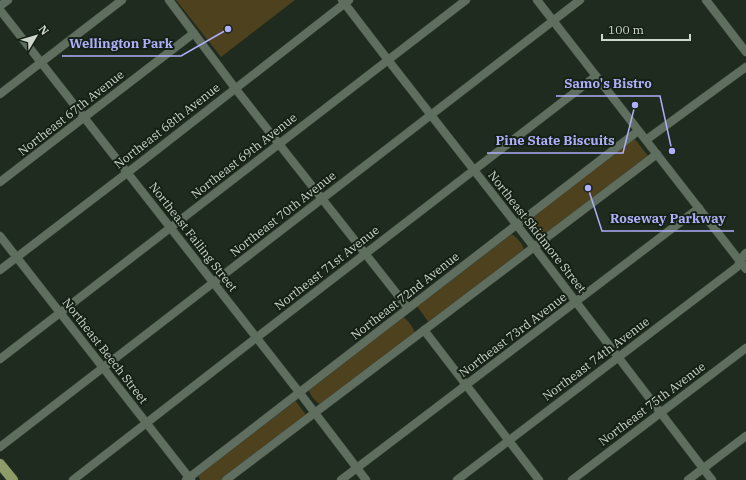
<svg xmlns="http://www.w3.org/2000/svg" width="746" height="480" font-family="'IBM Plex Serif',serif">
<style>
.green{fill:#4e411e}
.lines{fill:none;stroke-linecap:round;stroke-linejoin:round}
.minor-casing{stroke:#3b463a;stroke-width:9}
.major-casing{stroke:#3b463a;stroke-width:11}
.minor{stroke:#5f6e5e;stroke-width:8}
.major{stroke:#8e9c68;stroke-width:10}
.labels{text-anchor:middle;stroke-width:4;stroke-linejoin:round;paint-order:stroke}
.street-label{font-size:12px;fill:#ced6cd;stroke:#152114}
.leader{fill:none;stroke:#afaefa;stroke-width:1.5}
.callout-dot{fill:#afaefa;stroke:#152114;stroke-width:1.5}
.callout-label{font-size:13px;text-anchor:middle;font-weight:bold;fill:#afaefa;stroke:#152114;stroke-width:4;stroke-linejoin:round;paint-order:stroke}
</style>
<rect width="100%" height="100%" fill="#1e2b1e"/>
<g class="green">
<polygon points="176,0 295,0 221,57"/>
<polygon points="634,138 649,157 539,239 537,239 527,226 526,222"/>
<path d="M511 234C516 236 523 244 524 250L429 322 427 320 417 306Z"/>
<path d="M403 317C408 320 413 327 415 333L321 405C316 402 309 395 309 389Z"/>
<polygon points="295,400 306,415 224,480 200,480 198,475"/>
</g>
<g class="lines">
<g class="minor-casing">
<g id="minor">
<polyline points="169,0 235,88 408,308"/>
<polyline points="342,0 388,60 534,247 712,480"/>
<polyline points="537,0 746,269"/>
<polyline points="706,0 746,52"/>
<polyline points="0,6 8,0"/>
<polyline points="0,10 299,392 366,480"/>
<polyline points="0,94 122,0"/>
<polyline points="646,140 746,67"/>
<polyline points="0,182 194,33"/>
<polyline points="0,236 191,480"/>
<polyline points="0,270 140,163 349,0"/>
<polyline points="424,330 539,480"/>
<polyline points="0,359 466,0"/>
<polyline points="0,447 580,0"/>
<polyline points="73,480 256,338 596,76"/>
<polyline points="186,480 638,131"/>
<polyline points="226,480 657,154"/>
<polyline points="341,480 699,208"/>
<polyline points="457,480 737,267 744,255 746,253"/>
<polyline points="572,480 746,348"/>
<polyline points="688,480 746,436"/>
</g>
</g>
<g class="major-casing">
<polyline id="major" points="0,464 13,480"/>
</g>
<use href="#minor" class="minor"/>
<use href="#major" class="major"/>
</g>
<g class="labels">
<g class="street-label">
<text transform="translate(71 113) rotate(-38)" y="4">Northeast 67th Avenue</text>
<text transform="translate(167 126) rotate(-38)" y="4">Northeast 68th Avenue</text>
<text transform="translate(244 156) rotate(-38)" y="4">Northeast 69th Avenue</text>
<text transform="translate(283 214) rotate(-38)" y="4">Northeast 70th Avenue</text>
<text transform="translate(537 232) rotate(52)" y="4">Northeast Skidmore Street</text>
<text transform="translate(193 237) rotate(52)" y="4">Northeast Failing Street</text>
<text transform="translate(327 268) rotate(-38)" y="4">Northeast 71st Avenue</text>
<text transform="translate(405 296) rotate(-38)" y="4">Northeast 72nd Avenue</text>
<text transform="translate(513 335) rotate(-37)" y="4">Northeast 73rd Avenue</text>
<text transform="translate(105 351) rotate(52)" y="4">Northeast Beech Street</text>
<text transform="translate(596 359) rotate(-37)" y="4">Northeast 74th Avenue</text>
<text transform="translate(652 404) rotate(-37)" y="4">Northeast 75th Avenue</text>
</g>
</g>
<path class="leader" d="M228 29L181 56H62M672 151L660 96H556M635 105L623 153H487M588 188L602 231H734"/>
<g class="callout-dot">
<circle cx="228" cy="29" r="4"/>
<circle cx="672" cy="151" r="4"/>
<circle cx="635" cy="105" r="4"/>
<circle cx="588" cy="188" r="4"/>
</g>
<g class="callout-label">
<text x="121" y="48">Wellington Park</text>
<text x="608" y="88">Samo's Bistro</text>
<text x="555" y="145">Pine State Biscuits</text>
<text x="668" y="223">Roseway Parkway</text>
</g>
<g transform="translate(36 36) rotate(52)" stroke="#152114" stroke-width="3" paint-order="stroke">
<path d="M0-3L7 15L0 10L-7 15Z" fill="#ced6cd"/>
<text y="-6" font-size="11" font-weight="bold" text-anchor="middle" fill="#ced6cd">N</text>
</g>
<path d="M602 34v6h88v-6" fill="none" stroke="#ced6cd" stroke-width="2"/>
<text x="608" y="34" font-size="12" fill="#ced6cd" stroke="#152114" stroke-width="3" paint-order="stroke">100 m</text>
</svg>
